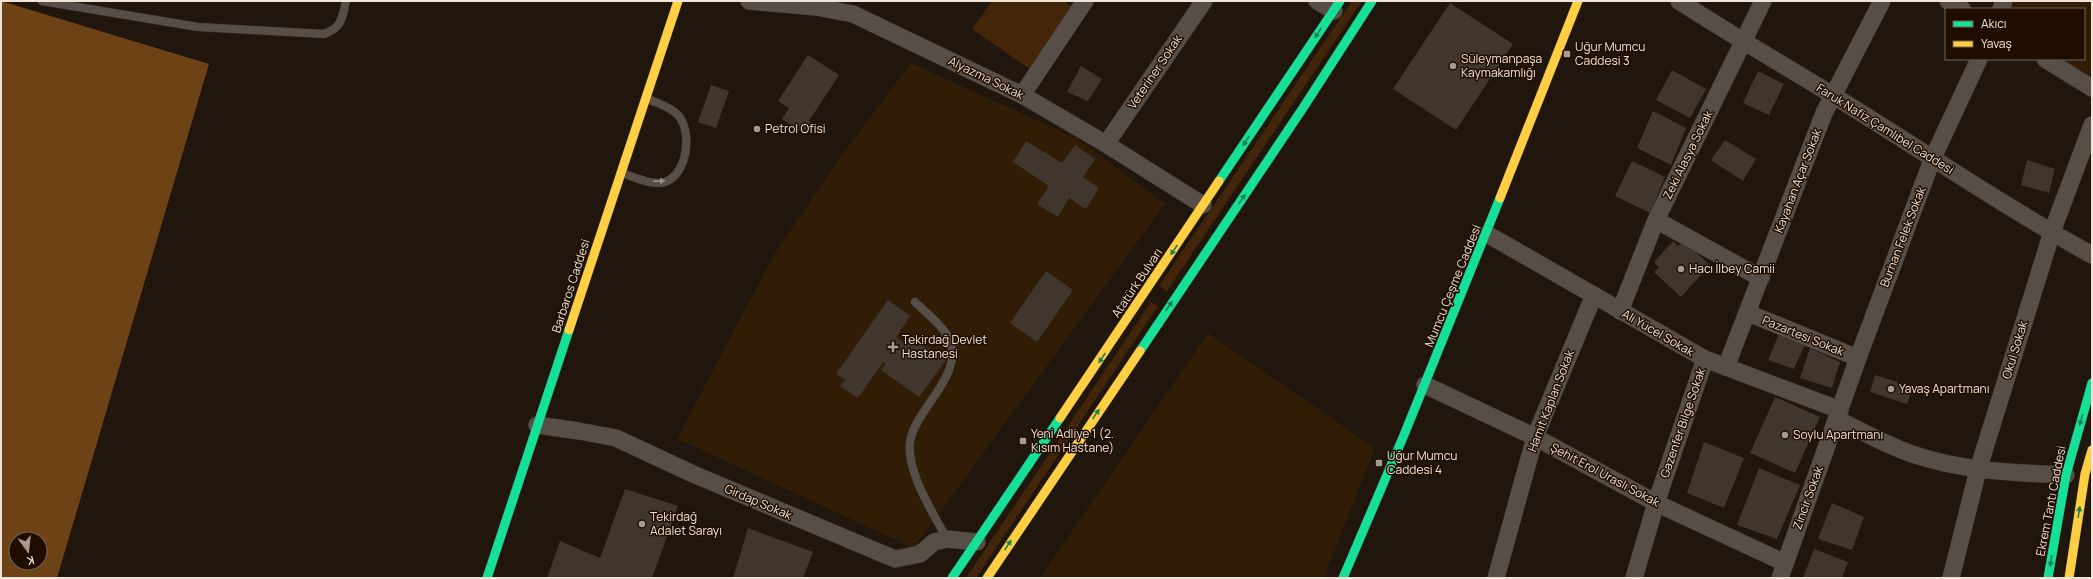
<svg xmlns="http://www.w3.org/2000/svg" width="2093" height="579" font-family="Manrope,sans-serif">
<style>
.built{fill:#311c06}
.green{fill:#432609}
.water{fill:#6d4316;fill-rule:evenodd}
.building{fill:#40362e}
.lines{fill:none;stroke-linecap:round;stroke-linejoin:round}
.lane-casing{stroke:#372f2a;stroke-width:9}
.street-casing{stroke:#372f2a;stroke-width:18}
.fast-casing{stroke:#372f2a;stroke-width:10}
.slow-casing{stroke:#372f2a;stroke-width:10}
.lane{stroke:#574e47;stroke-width:8}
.street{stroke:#574e47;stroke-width:17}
.fast{stroke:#16e098;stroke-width:9}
.slow{stroke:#ffcf43;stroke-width:9}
.oneway{fill:#1a8154}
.oneway2{fill:#9c9188}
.poi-dot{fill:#a79b91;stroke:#1f0d00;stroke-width:1.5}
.labels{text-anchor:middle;stroke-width:3;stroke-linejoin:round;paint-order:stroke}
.poi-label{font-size:12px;fill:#f0e3d8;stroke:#1f0d00;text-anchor:start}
.street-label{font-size:12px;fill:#f0e3d8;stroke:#1f0d00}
</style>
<rect width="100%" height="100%" fill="#20160d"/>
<g class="built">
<polygon points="2014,1 2092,1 2092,81 2055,59 2084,59 2084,9 2010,9"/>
<polygon points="911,63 1078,139 1165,204 914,548 677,439 773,256 838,160"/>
<polygon points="1208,333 1375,448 1324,578 1040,578"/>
</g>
<g class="green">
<polygon points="992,1 1063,1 1077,10 1034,72 972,29"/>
<polygon points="1352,1 1362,1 1167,291 1159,286"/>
<polygon points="1151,302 1158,306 976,578 966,578"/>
</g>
<path class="water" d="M1 1 209 64 57 578H1ZM16 539H40V563H16Z"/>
<g class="building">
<polygon points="1450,3 1513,44 1456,130 1393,89"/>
<polygon points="808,55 839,75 809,121 812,123 805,134 782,119 789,108 778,101"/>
<polygon points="1081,66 1102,79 1088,101 1067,92"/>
<polygon points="1672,70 1706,89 1690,118 1656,100"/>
<polygon points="1758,71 1784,84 1769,115 1743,103"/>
<polygon points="711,85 729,91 716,128 698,122"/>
<polygon points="1653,111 1686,128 1671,165 1637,148"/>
<polygon points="1725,140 1756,159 1743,181 1711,160"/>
<polygon points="1026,141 1062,163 1075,145 1095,159 1083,177 1099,188 1086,209 1069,198 1058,217 1037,204 1049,186 1013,162"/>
<polygon points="2027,160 2055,169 2049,193 2021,185"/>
<polygon points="1632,161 1665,177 1650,213 1615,196"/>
<polygon points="1673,241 1678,246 1683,241 1710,265 1681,297 1654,272 1659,267 1654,262"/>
<polygon points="1046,271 1073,290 1037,342 1010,323"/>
<polygon points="888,300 910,316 896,337 905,344 911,336 946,360 919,397 881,370 886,364 883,362 858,398 840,386 845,380 836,374"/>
<polygon points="1780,332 1805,344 1794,369 1768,360"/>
<polygon points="1810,348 1840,362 1832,388 1800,378"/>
<polygon points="1875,375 1913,387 1907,404 1870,392"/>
<polygon points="1775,397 1820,417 1795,473 1750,453"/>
<polygon points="1704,442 1744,458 1724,508 1687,493"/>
<polygon points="1759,468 1800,485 1777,539 1737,525"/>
<polygon points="625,489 678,506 652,578 547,578 560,541 600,558"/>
<polygon points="1832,503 1864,517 1852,550 1818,539"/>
<polygon points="748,528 813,552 803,578 733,578"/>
<polygon points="1814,549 1848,562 1842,578 1803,578"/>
</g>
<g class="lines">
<g class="lane-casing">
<g id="lane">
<path d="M42 1 198 27 324 34C342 28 342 18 346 1"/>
<path d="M622 173C634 177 652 186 665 182 688 174 693 130 677 114 669 106 656 103 646 98"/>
<path d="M915 302C925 312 940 323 947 335 968 371 920 404 911 437 903 467 933 513 947 539"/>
</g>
</g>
<g class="street-casing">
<g id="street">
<polyline points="749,1 816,7 853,14 1022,95 1106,144 1203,205"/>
<polyline points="1317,1 1334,11"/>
<path d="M1679 1C1730 34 1782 64 1834 96 1920 149 2003 206 2092 255"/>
<polyline points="1948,1 1962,9"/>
<polyline points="2001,9 2004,1"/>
<polyline points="2045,59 2092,88"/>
<polyline points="1022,95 1085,1"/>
<polyline points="1106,144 1204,1"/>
<polyline points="1656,220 1761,278"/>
<polyline points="1487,234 1705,359 1840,410"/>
<polyline points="1620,311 1656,220 1763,1"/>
<polyline points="1748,313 1858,358"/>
<polyline points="1726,367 1824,113 1882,1"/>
<polyline points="1425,385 1535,437 1656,503 1785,563"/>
<path d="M1837 419C1861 431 1886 445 1912 454 1962 471 2013 473 2066 475"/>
<polyline points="537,425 579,431 616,438 693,474 895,559 920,554 934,542 947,539 977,542"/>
<polyline points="1496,578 1535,437 1594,295"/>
<polyline points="1634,578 1656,503 1705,359"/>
<polyline points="1780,578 1858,358 1932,160 1979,59"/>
<polyline points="1951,578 1978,470 2052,232 2092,125"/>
</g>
</g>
<g class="fast-casing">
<g id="fast">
<polyline points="1219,181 1340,1"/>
<polyline points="1140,351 1303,108 1372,1"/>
<polyline points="487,578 569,330"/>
<polyline points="952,578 1060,418"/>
<polyline points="1343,578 1404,435 1500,198"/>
<polyline points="2048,578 2066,475 2092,383"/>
</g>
</g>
<g class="slow-casing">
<g id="slow">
<polyline points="1500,198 1578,1"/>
<polyline points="569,330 678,1"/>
<polyline points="1060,418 1219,181"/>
<polyline points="987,578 1140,351"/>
<polyline points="2069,578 2085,474 2092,450"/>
</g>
</g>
<use href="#lane" class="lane"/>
<use href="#street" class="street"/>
<use href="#fast" class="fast"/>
<use href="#slow" class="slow"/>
</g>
<defs><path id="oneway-solid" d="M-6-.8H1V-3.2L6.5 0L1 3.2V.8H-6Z"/></defs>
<g class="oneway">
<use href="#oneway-solid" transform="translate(1318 33) rotate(124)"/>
<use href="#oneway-solid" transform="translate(1246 141) rotate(123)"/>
<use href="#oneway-solid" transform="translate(1242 199) rotate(-56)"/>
<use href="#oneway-solid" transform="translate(1174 250) rotate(124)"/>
<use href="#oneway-solid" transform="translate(1169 306) rotate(-55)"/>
<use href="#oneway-solid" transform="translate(1102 358) rotate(124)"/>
<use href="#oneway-solid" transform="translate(1096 414) rotate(-56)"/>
<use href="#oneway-solid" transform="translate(2081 420) rotate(106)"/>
<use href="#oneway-solid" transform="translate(2079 512) rotate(-81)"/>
<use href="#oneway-solid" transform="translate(1008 545) rotate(-57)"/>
<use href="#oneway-solid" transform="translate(2051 561) rotate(99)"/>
</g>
<use class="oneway2" href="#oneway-solid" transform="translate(659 181) rotate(-3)"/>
<g class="poi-dot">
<rect x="1563" y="50" width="8" height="8" rx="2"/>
<circle cx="1453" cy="66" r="4"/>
<circle cx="757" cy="129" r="4"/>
<circle cx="1681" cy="269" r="4"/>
<path d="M891 341h4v4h4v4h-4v4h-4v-4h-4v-4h4z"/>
<circle cx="1891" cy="389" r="4"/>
<circle cx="1785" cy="435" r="4"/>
<rect x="1019" y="437" width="8" height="8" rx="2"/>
<rect x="1375" y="459" width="8" height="8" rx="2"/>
<circle cx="642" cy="524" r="4"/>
</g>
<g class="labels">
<g class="poi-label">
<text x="1575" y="51">Uğur Mumcu<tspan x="1575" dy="14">Caddesi 3</tspan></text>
<text x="1461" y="63">Süleymanpaşa<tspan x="1461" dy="14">Kaymakamlığı</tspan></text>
<text x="765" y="133">Petrol Ofisi</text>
<text x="1689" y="273">Hacı İlbey Camii</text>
<text x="902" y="344">Tekirdağ Devlet<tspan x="902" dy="14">Hastanesi</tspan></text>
<text x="1899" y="393">Yavaş Apartmanı</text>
<text x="1031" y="438">Yeni Adliye 1 (2.<tspan x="1031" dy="14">Kısım Hastane)</tspan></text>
<text x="1793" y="439">Soylu Apartmanı</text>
<text x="1387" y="460">Uğur Mumcu<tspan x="1387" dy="14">Caddesi 4</tspan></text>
<text x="650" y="521">Tekirdağ<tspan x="650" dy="14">Adalet Sarayı</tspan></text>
</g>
<g class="street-label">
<text transform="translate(1155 72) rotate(-56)" y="4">Veteriner Sokak</text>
<text transform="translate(986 78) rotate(26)" y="4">Alyazma Sokak</text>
<text transform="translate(1885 129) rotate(32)" y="4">Faruk Nafiz Çamlıbel Caddesi</text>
<text transform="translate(1688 155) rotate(-64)" y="4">Zeki Alasya Sokak</text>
<text transform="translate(1798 181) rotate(-69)" y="4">Kayahan Açar Sokak</text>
<text transform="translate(1903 237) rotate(-69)" y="4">Burhan Felek Sokak</text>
<text transform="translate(1137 283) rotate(-56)" y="4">Atatürk Bulvarı</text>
<text transform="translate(571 286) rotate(-72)" y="4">Barbaros Caddesi</text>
<text transform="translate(1453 286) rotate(-68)" y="4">Mumcu Çeşme Caddesi</text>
<text transform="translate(1658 333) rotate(30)" y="4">Ali Yücel Sokak</text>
<text transform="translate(1803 336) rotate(22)" y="4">Pazartesi Sokak</text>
<text transform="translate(2015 350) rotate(-73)" y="4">Okul Sokak</text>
<text transform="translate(1551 401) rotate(-69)" y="4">Hamit Kaplan Sokak</text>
<text transform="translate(1683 423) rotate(-71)" y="4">Gazenfer Bilge Sokak</text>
<text transform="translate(1605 475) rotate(28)" y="4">Şehit Erol Uraslı Sokak</text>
<text transform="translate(1808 498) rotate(-70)" y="4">Zincir Sokak</text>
<text transform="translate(2051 501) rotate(-79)" y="4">Ekrem Tantı Caddesi</text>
<text transform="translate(758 502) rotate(23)" y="4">Girdap Sokak</text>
</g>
</g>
<rect width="2093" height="579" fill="none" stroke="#f0e3d8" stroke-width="4"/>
<rect x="1945" y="8" width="140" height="52" fill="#1f0d00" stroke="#736356"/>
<rect x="1953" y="21" width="20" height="6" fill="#16e098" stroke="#736356"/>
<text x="1981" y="28" font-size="12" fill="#f0e3d8">Akıcı</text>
<rect x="1953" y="41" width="20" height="6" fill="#ffcf43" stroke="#736356"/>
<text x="1981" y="48" font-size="12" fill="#f0e3d8">Yavaş</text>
<g transform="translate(28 551) rotate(165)"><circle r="19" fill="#1f0d00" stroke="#736356"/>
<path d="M0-3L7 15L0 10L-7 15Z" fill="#a79b91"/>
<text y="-6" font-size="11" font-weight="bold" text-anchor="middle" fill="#f0e3d8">K</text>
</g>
</svg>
